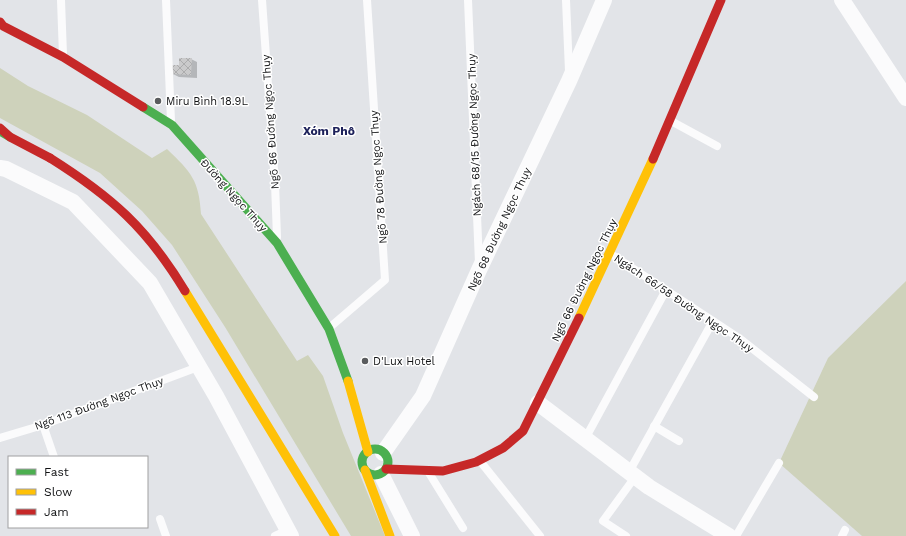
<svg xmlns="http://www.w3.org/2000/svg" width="906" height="536" font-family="'Work Sans',sans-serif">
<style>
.green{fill:#ced2bb}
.shadow{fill:#0003}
.building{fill:url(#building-cross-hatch)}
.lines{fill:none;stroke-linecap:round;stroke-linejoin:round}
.lane{stroke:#fbfbfc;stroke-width:8}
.street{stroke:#fbfbfc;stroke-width:16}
.fast{stroke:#4caf50;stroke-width:9}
.slow{stroke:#ffc107;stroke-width:9}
.jam{stroke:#c62828;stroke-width:9}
.poi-dot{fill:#5a5c5e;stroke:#fff;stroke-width:1.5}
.labels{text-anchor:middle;stroke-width:3;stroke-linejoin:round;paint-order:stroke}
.poi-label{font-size:11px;fill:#111214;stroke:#fff;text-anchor:start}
.street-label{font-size:11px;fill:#111214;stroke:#fff}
.neighbourhood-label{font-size:12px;font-weight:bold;fill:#1d215a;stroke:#fff}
</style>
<defs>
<pattern id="building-cross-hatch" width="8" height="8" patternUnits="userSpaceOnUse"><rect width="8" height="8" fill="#cacacb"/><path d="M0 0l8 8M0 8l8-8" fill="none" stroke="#acacad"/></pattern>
</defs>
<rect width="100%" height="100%" fill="#e2e4e8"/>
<g class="green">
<path d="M0 68 28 86 87 115 152 158 167 149C191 172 199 180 201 214L297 361 308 355 323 376 343 433 385 536H351L225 327 172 245 142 211 100 173 0 118Z"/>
<polygon points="906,281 906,536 862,536 779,463 828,358"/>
</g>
<polygon class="shadow" points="191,59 197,62 197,78 179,77 173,74 180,66"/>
<polygon class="building" points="179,58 192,58 191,75 172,74 172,65 179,65"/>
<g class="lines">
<g class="lane">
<polyline points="61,0 63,55"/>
<polyline points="166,0 171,121"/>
<polyline points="262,0 275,183 277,237"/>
<polyline points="468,0 479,263"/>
<polyline points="566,0 569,71"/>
<polyline points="671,121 717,146"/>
<polyline points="611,254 739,338 814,397"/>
<polyline points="329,328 385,280 367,0"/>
<polyline points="43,425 54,457"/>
<polyline points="654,426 679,441"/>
<polyline points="0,438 43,425 198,367"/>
<polyline points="585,439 666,290"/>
<polyline points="480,461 540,536"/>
<polyline points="629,472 713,321"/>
<polyline points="429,473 463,528"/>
<polyline points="160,519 166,536"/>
<polyline points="275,536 288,530"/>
<polyline points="626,536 603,521 635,477"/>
<polyline points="736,536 779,463"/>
<polyline points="842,536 845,530"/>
</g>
<g class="street">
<polyline points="842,0 906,98"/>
<polyline points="0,168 6,169 73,202 150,283 216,396 291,536"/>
<polyline points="538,403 649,487 729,536"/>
<polyline points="383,453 423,396 479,270 569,81 604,0"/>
<polyline points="381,474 412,536"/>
</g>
<g class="fast">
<polyline points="143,107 172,125 277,243 329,329 348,381"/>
<polyline points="0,131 10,137"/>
<circle cx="375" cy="462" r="13"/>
</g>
<g class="slow">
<polyline points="185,291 335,536"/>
<polyline points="579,318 653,159"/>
<polyline points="348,381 368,452"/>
<polyline points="365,470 390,536"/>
</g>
<g class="jam">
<polyline points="0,22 3,26 63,57 143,107"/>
<polyline points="0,128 10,137 50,158"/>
<path d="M50 158C112 197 147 228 185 291"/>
<polyline points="653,159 721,0"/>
<polyline points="386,469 443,471 476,462 503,448 523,431 579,318"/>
</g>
</g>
<g class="poi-dot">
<circle cx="158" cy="101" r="4"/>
<circle cx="365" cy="361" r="4"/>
</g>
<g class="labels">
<g class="poi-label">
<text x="166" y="105">Miru Bình 18.9L</text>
<text x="373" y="365">D'Lux Hotel</text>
</g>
<g class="street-label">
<text transform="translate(270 122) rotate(-94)" y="4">Ngõ 86 Đường Ngọc Thụy</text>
<text transform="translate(474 135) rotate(-92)" y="4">Ngách 68/15 Đường Ngọc Thụy</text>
<text transform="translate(378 177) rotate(-94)" y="4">Ngõ 78 Đường Ngọc Thụy</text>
<text transform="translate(234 195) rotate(48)" y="4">Đường Ngọc Thụy</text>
<text transform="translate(499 229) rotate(-65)" y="4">Ngõ 68 Đường Ngọc Thụy</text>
<text transform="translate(584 280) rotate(-64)" y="4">Ngõ 66 Đường Ngọc Thụy</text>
<text transform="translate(684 303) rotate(34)" y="4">Ngách 66/58 Đường Ngọc Thụy</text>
<text transform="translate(99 403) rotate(-20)" y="4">Ngõ 113 Đường Ngọc Thụy</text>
</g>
<g class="neighbourhood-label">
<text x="329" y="135">Xóm Phô</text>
</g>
</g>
<rect x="8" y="456" width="140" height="72" fill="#ffffff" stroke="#a0a0a1"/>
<rect x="16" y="469" width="20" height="6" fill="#4caf50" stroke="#a0a0a1"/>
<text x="44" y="476" font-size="12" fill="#111214">Fast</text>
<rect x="16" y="489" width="20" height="6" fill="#ffc107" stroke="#a0a0a1"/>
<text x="44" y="496" font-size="12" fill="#111214">Slow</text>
<rect x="16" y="509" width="20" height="6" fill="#c62828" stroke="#a0a0a1"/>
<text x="44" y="516" font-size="12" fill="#111214">Jam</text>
</svg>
